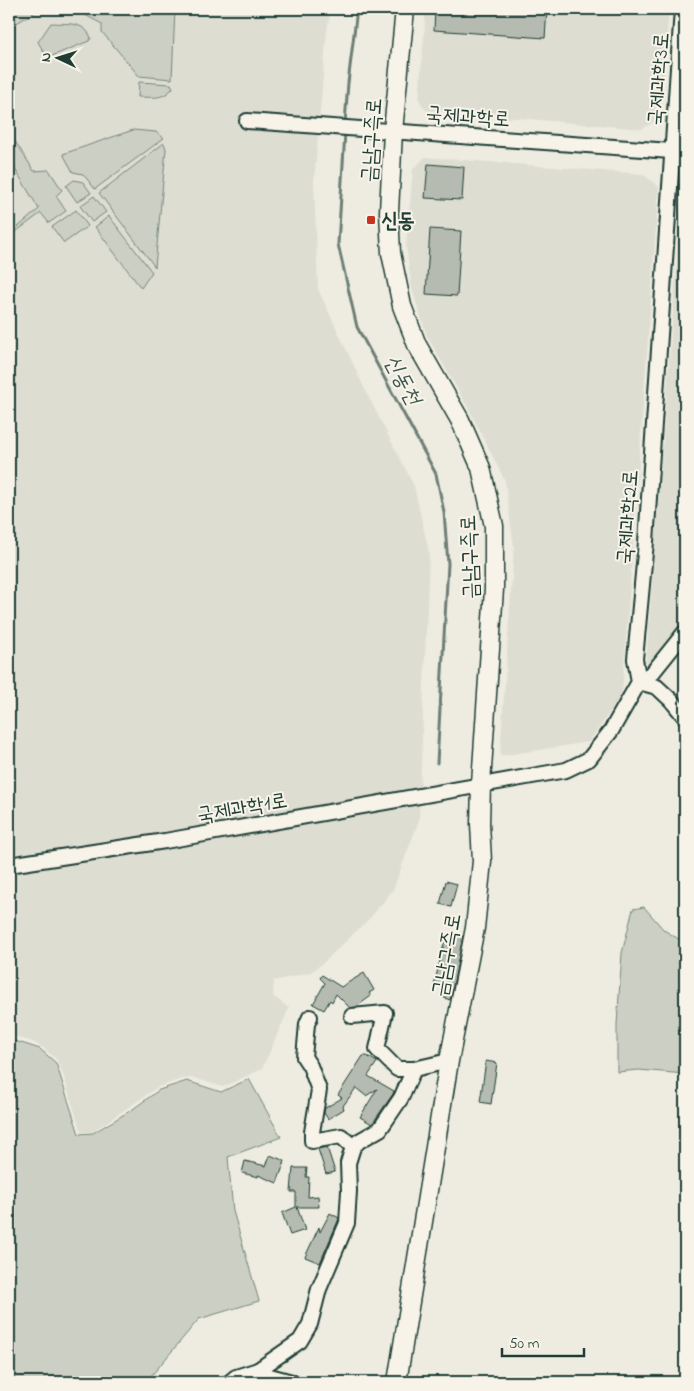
<svg xmlns="http://www.w3.org/2000/svg" width="694" height="1391" font-family="'Indie Flower','Poor Story',sans-serif">
<style>
.built{fill:#ddddd2}
.green{fill:#cccfc4;stroke:#76867c}
.lines{fill:none;stroke-linecap:round;stroke-linejoin:round}
.stream{stroke:#6c7e74;stroke-width:3}
.building{fill:#b5bbb0;stroke:#1f3d34}
.minor-casing{stroke:#1f3d34;stroke-width:18}
.major-casing{stroke:#1f3d34;stroke-width:21}
.minor{stroke:#f7f3e8;stroke-width:14}
.major{stroke:#f7f3e8;stroke-width:18}
.poi-dot{fill:#c8321e;stroke:#f7f3e8;stroke-width:2}
.labels{text-anchor:middle;stroke-width:4;stroke-linejoin:round;paint-order:stroke}
.street-label{font-size:21px;fill:#1f3d34;stroke:#f7f3e8}
.poi-label{font-size:21px;font-weight:bold;fill:#1f3d34;stroke:#f7f3e8;text-anchor:start}
.water-label{font-size:22px;font-style:italic;fill:#3f584f;stroke:#f7f3e8}
</style>
<rect width="100%" height="100%" fill="#eeece1"/>
<filter id="ink" filterUnits="userSpaceOnUse"><feTurbulence type="fractalNoise" baseFrequency=".02" numOctaves="2"/><feDisplacementMap in="SourceGraphic" scale="10" xChannelSelector="R" yChannelSelector="G"/><feConvolveMatrix kernelMatrix="1 2 1 2 8 2 1 2 1" color-interpolation-filters="sRGB"/></filter>
<g filter="url(#ink)">
<g class="built">
<polygon points="9,9 331,9 327,30 314,182 318,289 368,396 414,486 429,552 419,820 393,890 370,918 322,964 311,972 274,981 273,996 289,1008 262,1069 223,1087 194,1078 182,1079 158,1087 92,1132 81,1132 62,1071 56,1059 43,1048 33,1042 9,1035"/>
<polygon points="426,9 669,9 660,118 642,129 426,110 419,100"/>
<polygon points="425,157 643,174 659,187 622,695 589,742 500,756 514,547 505,481 470,411 427,336 412,289 406,246 413,169"/>
<polygon points="685,190 685,628 649,666 646,662 682,192"/>
</g>
<g class="green">
<polygon points="9,9 40,9 15,24 9,22"/>
<polygon points="74,9 175,9 172,79 139,76 102,32 102,24"/>
<path d="M51 23C66 24 85 21 91 38L89 41 52 56 44 52 38 42Z"/>
<path d="M139 82 171 84 173 88C162 100 154 97 138 97Z"/>
<polygon points="133,130 156,132 164,138 95,189 83,174 73,172 63,154"/>
<polygon points="13,138 34,171 49,170 62,190 56,196 66,211 49,223 41,213 13,234 11,233 39,209 15,169"/>
<polygon points="164,143 166,149 155,267 99,193"/>
<polygon points="74,180 83,182 91,193 77,202 66,186"/>
<polygon points="94,196 106,212 92,222 80,206"/>
<polygon points="76,210 88,226 64,243 52,227"/>
<polygon points="109,216 152,272 141,288 95,227"/>
<polygon points="644,907 664,930 685,943 685,1074 639,1070 617,1072 617,1024 622,953 633,909"/>
<polygon points="9,1039 40,1049 56,1063 79,1134 93,1133 133,1109 159,1090 187,1081 221,1092 249,1079 281,1137 228,1157 233,1211 259,1301 199,1319 146,1382 9,1382"/>
</g>
<g class="lines">
<g class="stream">
<polyline points="345,123 348,83 357,9"/>
<polyline points="345,132 338,244 357,327 436,474 444,512 448,564 437,763"/>
</g>
</g>
<g class="building">
<polygon points="435,9 547,9 545,38 434,30"/>
<polygon points="428,164 464,167 462,200 425,198"/>
<polygon points="430,229 461,231 457,296 426,294"/>
<polygon points="446,881 457,884 451,907 440,904"/>
<polygon points="456,935 463,936 450,1000 442,997 444,987 434,985 445,940 454,942"/>
<polygon points="364,973 374,990 369,993 371,996 356,1007 350,1008 336,994 332,1002 330,1000 324,1010 313,1004 325,983 320,978 322,975 341,987"/>
<polygon points="363,1056 367,1056 377,1062 368,1076 394,1091 393,1094 372,1124 360,1117 377,1089 366,1096 356,1088 343,1106 344,1109 328,1119 324,1113 325,1108 342,1098 338,1095"/>
<polygon points="486,1061 497,1063 491,1104 480,1102"/>
<polygon points="327,1147 335,1172 326,1174 318,1149"/>
<polygon points="270,1155 285,1161 277,1183 258,1175 258,1177 242,1173 245,1161 266,1166"/>
<polygon points="293,1168 307,1168 306,1177 309,1177 308,1197 318,1196 319,1207 297,1207 305,1230 290,1235 282,1213 296,1207 296,1192 291,1192"/>
<polygon points="330,1213 339,1218 338,1221 320,1263 305,1257 319,1227 320,1232"/>
</g>
<g class="lines">
<g class="minor-casing">
<g id="minor">
<polyline points="247,121 685,152"/>
<polyline points="639,682 653,672 685,632"/>
<polyline points="639,682 657,687 672,701 685,717"/>
<polyline points="9,865 165,841 566,770 589,759 611,731 639,682 635,659 646,542 682,9"/>
<polyline points="352,1016 385,1013 377,1049 397,1069 414,1069"/>
<polyline points="310,1017 307,1024 304,1057 310,1066 319,1090 312,1132 312,1141 341,1136 353,1147"/>
<polyline points="258,1370 300,1341 310,1324 319,1289 347,1223 349,1191 348,1163 353,1147 359,1141 380,1129 401,1098 414,1069 449,1061"/>
<polyline points="230,1382 236,1377 258,1370 266,1375 292,1382"/>
</g>
</g>
<g class="major-casing">
<polyline id="major" points="397,1382 449,1061 475,928 482,861 480,824 481,784 494,589 494,526 481,468 460,420 417,345 402,306 391,253 389,212 393,131 405,9"/>
</g>
<use href="#minor" class="minor"/>
<use href="#major" class="major"/>
</g>
</g>
<rect class="poi-dot" x="366" y="215" width="10" height="10" rx="2.5"/>
<g class="labels">
<g class="street-label">
<text transform="translate(658 79) rotate(-86)" y="7">국제과학3로</text>
<text transform="translate(468 116) rotate(4)" y="7">국제과학로</text>
<text transform="translate(371 140) rotate(-86)" y="7">금남구즉로</text>
<text transform="translate(627 517) rotate(-86)" y="7">국제과학2로</text>
<text transform="translate(469 557) rotate(-92)" y="7">금남구즉로</text>
<text transform="translate(242 807) rotate(-10)" y="7">국제과학1로</text>
<text transform="translate(446 955) rotate(-80)" y="7">금남구즉로</text>
</g>
<g class="poi-label">
<text x="381" y="227">신동</text>
</g>
<g class="water-label">
<text transform="translate(404 379) rotate(62)" y="8">신동천</text>
</g>
</g>
<rect width="694" height="1391" fill="none" stroke="#f7f3e8" stroke-width="30"/>
<rect x="15" y="15" width="664" height="1361" fill="none" stroke="#1f3d34" stroke-width="2" filter="url(#ink)"/>
<g transform="translate(58 58) rotate(274)" stroke="#f7f3e8" stroke-width="4" paint-order="stroke">
<path d="M0-4L9 19L0 12L-9 19Z" fill="#1f3d34"/>
<text y="-8" font-size="14" font-weight="bold" text-anchor="middle" fill="#1f3d34">N</text>
</g>
<path d="M502 1348v8h82v-8" fill="none" stroke="#1f3d34" stroke-width="2.5"/>
<text x="509" y="1348" font-size="15" fill="#1f3d34" stroke="#f7f3e8" stroke-width="4" paint-order="stroke">50 m</text>
</svg>
